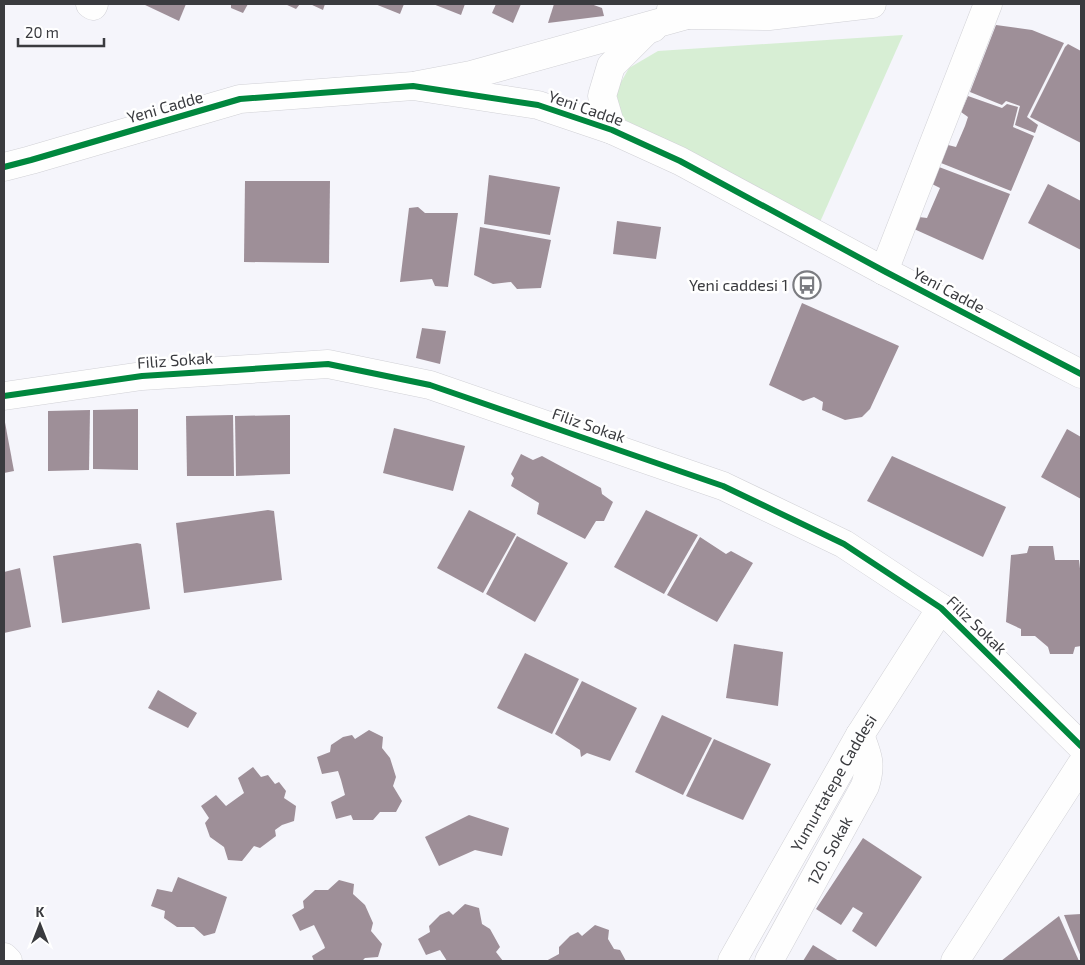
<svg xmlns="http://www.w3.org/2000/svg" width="1085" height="965" font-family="'Exo 2',sans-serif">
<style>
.green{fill:#d7eed4}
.building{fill:#9e8f98}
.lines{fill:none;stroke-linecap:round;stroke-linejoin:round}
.street-casing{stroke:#d1d1d6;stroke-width:29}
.secondary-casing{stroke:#d1d1d6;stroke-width:29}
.street{stroke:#fefefe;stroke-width:28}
.secondary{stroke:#fefefe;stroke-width:28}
.cycleway-casing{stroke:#fff;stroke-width:9}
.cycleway{stroke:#00873e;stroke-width:6}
.labels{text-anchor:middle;stroke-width:5;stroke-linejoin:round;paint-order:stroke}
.street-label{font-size:16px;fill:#3a3b3f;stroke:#fff}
.poi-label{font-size:16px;fill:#3a3b3f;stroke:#fff;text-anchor:end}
</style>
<rect width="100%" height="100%" fill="#f5f5fb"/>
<polygon class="green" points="903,35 820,222 621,118 616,91 629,68 658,51"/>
<g class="building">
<polygon points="143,4 186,4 179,21"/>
<polygon points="231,4 248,4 243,13 231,8"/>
<polygon points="285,4 300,4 296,9"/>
<polygon points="310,4 325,4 323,10"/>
<polygon points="375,4 404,4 400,14"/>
<polygon points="433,4 465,4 461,15"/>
<polygon points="496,4 521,4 513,23 492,13"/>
<polygon points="554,4 591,4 602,8 604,16 548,23"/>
<polygon points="996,25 1032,30 1064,43 1027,117 1038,125 1035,133 1015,125 1020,106 1006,101 1002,105 970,92"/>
<polygon points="1068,44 1081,51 1081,143 1030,117 1065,47"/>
<polygon points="968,96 1002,108 1007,104 1018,107 1013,127 1034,136 1011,191 941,163 948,145 956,147 965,126 968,117 961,112"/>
<polygon points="939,167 1010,194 983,260 914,229 919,217 927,218 940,188 932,184"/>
<polygon points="489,175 560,187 550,235 484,224"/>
<polygon points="245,181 330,181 329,263 244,262"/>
<polygon points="1048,184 1081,201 1081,250 1028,223"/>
<polygon points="418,207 425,213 458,213 448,287 435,286 432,279 400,282 409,208"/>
<polygon points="617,221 661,227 656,259 613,254"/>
<polygon points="480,227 551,240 541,288 517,289 511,282 493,284 474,275"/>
<polygon points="802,303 899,346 870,409 862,417 845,420 822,410 823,402 814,397 803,401 769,385"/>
<polygon points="422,328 446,331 440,364 416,358"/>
<polygon points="138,409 138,470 93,469 93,410"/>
<polygon points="90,410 89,470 48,471 48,411"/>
<polygon points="233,415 234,476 187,476 186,416"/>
<polygon points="290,415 290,474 236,476 235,416"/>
<polygon points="4,417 14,471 4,473"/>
<polygon points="394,428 465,446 453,491 383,473"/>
<polygon points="1067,429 1081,437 1081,499 1041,477"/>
<polygon points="521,454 533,460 542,456 601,488 602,494 613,502 604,521 596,521 585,539 537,514 539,503 511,486 514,478 511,474"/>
<polygon points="892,456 1006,507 983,557 867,501"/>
<polygon points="268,510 274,511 282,580 184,593 176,523"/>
<polygon points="469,510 516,534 483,593 437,568"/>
<polygon points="646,510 698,535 664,594 614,567"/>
<polygon points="517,536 568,563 535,622 486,594"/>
<polygon points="700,537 726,554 731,551 753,563 717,622 667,595"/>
<polygon points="137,543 141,544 150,609 62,623 53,556"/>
<polygon points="1029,546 1053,546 1055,560 1079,560 1081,577 1081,646 1075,647 1073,654 1050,654 1048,647 1035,636 1021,636 1021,629 1006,622 1011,555 1027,553"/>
<polygon points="20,568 31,627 4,633 4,572"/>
<polygon points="734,644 783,652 778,706 726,698"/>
<polygon points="525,653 579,679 552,734 497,708"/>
<polygon points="582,681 637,708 610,761 587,753 581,757 580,750 555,734"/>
<polygon points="158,690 197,713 188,728 148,708"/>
<polygon points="662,715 712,738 683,795 635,772"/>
<polygon points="369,730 383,737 382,748 390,758 396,777 393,786 402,801 396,812 380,812 373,820 353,820 351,815 336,819 331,802 345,795 341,780 338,771 322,774 317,757 330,752 331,745 343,737 352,735 355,739"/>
<polygon points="714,739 771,764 743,820 686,796"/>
<polygon points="253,767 261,777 268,775 275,784 279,782 286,791 284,798 296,806 295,814 294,821 282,825 275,830 276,836 260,848 254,846 242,861 228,860 224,847 210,837 205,823 209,818 201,806 216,795 226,806 244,793 238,778"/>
<polygon points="469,815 509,828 502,856 475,850 439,866 425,837"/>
<polygon points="863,838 922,877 876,947 852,931 863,913 853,907 841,925 816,909"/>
<polygon points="178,877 227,897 215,933 204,936 194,927 177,927 164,918 165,911 151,906 157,889 172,892"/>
<polygon points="339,880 354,884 353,894 365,905 373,923 371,931 382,944 378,957 365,958 362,961 314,961 312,956 325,948 324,945 314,925 300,931 292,915 304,908 303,901 315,890 328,890"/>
<polygon points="465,904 479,908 482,924 490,929 500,947 496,952 503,961 447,961 440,950 426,955 418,939 430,932 429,926 440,915 449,911 453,915"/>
<polygon points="1081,914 1081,957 1064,915"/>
<polygon points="1059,916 1079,961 1001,961"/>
<polygon points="595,925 609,930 608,939 614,949 620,950 626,961 546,961 559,954 559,947 570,936 578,932 582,936"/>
<polygon points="813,945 839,961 803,961"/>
</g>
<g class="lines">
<g class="street-casing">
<g id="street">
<polyline points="90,4 93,6 94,4"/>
<polyline points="671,9 687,15 769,16 872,4"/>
<polyline points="418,85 471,75 687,15"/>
<polyline points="612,130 602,96 611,66 647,30 653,28"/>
<polyline points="884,271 988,4"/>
<polyline points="4,396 142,376 328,364 430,385 723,486 844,544 941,608 1081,746"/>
<path id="s1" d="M769 961 865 786C872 764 868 756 860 735"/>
</g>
</g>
<g class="secondary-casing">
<g id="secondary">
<polyline points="4,167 31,160 240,99 413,86 538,105 612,130 680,161 884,271 1081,374"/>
<polyline points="4,957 8,961"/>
<path id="s2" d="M732 961 860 735 941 608"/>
<polyline points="955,961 1081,765"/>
</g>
</g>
<use href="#street" class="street"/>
<use href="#secondary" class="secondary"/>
<g class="cycleway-casing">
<g id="cycleway">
<polyline points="4,167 31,160 240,99 413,86 538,105 612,130 680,161 884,271 1081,374"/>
<polyline points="4,396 142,376 328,364 430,385 723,486 844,544 941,608 1081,746"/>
</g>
</g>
<use href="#cycleway" class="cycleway"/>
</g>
<defs>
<g id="bus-ring" transform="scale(1.4375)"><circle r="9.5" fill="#fff" stroke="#7b7c81" stroke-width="1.5"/><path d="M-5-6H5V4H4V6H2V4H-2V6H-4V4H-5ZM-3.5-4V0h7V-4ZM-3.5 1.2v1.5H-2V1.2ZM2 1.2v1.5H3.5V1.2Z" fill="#7b7c81"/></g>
</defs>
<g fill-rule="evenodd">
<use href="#bus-ring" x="807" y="285"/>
</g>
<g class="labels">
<g class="street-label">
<text transform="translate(165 107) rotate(-16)" y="6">Yeni Cadde</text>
<text transform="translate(586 108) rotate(19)" y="6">Yeni Cadde</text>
<text transform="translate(949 290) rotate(28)" y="6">Yeni Cadde</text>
<text transform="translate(175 360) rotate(-4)" y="6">Filiz Sokak</text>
<text transform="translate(589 425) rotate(19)" y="6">Filiz Sokak</text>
<text transform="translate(977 625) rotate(44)" y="6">Filiz Sokak</text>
<text dy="6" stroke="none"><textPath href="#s2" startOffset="205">Yumurtatepe Caddesi</textPath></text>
<text dy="6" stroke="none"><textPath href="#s1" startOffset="126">120. Sokak</textPath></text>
</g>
<g class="poi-label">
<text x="788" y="291">Yeni caddesi 1</text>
</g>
</g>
<rect width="1085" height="965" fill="none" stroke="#3a3b3f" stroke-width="10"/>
<g transform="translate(40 925)" stroke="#ffffff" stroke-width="4" paint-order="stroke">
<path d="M0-4L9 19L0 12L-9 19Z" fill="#3a3b3f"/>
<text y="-8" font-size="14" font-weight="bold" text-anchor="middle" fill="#3a3b3f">K</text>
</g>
<path d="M18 38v8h86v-8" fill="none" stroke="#3a3b3f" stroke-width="2.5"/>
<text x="25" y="38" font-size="15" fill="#3a3b3f" stroke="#ffffff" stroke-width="4" paint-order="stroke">20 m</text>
</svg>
